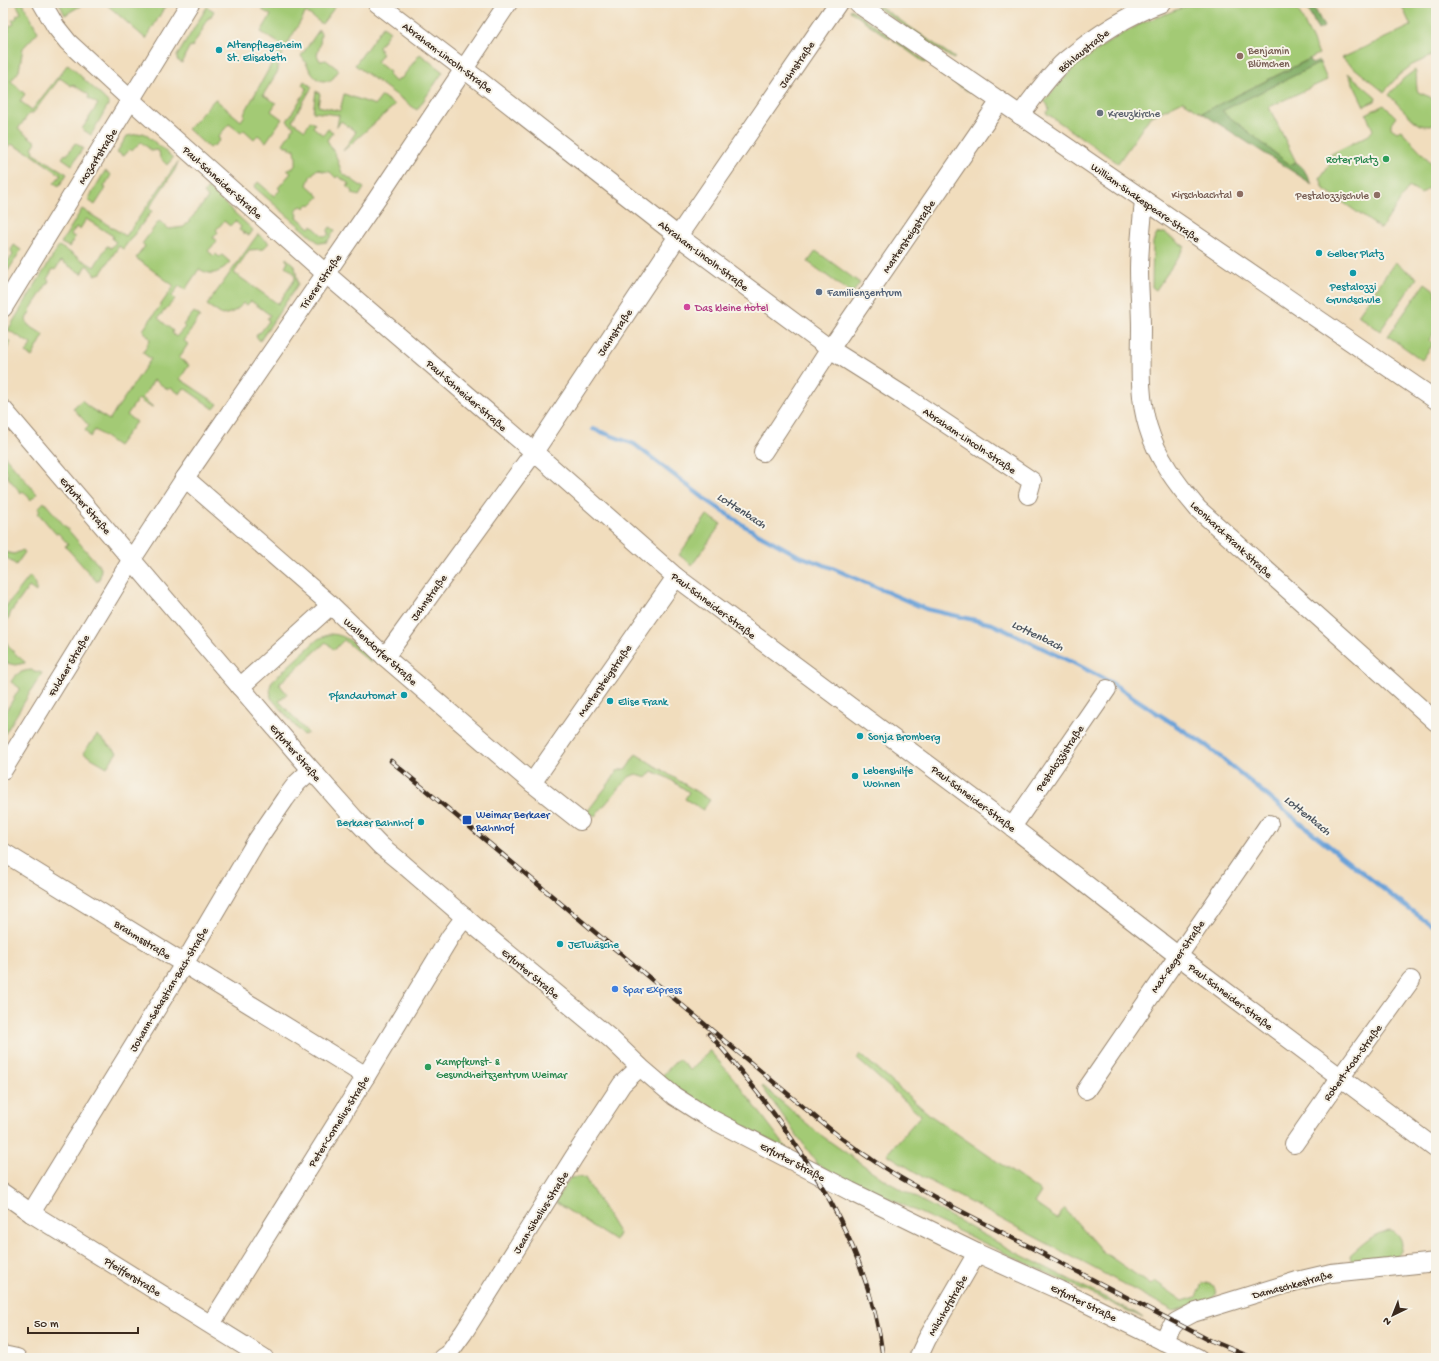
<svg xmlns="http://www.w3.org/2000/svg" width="1439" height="1361" font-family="'Gochi Hand',sans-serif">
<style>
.green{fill:#a3ca75;stroke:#6f7a4a}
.forest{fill:#82ae66;stroke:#5e6c42}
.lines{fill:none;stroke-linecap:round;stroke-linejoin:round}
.stream{stroke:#69a1d8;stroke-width:4.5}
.minor-casing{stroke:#96846e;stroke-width:20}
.minor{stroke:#fff;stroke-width:18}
.rail-casing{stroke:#3b2a1e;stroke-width:4.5}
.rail{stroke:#f7f3e8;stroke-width:3;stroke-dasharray:9;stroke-linecap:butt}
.culture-dot{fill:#0f9aa8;stroke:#f7f3e8;stroke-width:1.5}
.education-dot{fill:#8d6e63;stroke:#f7f3e8;stroke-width:1.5}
.worship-dot{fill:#6b7280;stroke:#f7f3e8;stroke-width:1.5}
.leisure-dot{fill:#2e9e5b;stroke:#f7f3e8;stroke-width:1.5}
.service-dot{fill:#5c6f8a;stroke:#f7f3e8;stroke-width:1.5}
.hotel-dot{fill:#d1479c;stroke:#f7f3e8;stroke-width:1.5}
.transit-dot{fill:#1a4fb4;stroke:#f7f3e8;stroke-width:1.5}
.shop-dot{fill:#3f7fe0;stroke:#f7f3e8;stroke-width:1.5}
.labels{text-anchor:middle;stroke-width:4;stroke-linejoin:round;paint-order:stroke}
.culture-label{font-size:11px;fill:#0d838f;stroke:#f7f3e8;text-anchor:start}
.street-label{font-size:11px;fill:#3b2a1e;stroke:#f7f3e8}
.education-label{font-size:11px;fill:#785e54;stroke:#f7f3e8;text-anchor:end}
.worship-label{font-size:11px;fill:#5b616d;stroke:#f7f3e8;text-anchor:start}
.leisure-label{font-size:11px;fill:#27864d;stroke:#f7f3e8;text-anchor:end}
.service-label{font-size:11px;fill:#4e5e75;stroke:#f7f3e8;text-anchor:start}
.hotel-label{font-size:11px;fill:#b23c85;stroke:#f7f3e8;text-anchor:start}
.transit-label{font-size:11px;fill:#164399;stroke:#f7f3e8;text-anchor:start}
.shop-label{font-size:11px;fill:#366cbe;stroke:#f7f3e8;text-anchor:start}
.water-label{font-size:12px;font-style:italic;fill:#4b545f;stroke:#f7f3e8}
</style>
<rect width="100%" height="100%" fill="#f7f3e8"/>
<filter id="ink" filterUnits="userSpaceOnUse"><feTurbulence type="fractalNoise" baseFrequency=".025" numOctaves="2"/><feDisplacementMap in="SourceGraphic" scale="8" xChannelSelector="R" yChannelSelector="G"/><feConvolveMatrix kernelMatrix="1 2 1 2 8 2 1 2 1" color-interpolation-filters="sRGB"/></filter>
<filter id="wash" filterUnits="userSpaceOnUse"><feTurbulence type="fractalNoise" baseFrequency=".012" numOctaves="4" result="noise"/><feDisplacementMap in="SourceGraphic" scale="16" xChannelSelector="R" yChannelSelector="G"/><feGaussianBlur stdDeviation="0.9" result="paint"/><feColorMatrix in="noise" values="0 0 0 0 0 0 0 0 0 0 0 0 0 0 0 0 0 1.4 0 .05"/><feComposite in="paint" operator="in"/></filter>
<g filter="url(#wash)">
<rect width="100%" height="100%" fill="#f1ddbd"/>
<g class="green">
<polygon points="16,3 23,3 38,32 23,48 19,71 11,81 25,94 20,101 32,110 68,64 109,103 91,135 82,129 98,104 88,98 89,95 72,84 71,86 60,78 33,113 28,115 18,129 36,142 32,148 34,150 33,153 67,174 59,186 54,183 61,175 31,154 11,144 3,151 3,33 9,31 7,27 14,24 12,20 17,18 16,16 21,13"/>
<polygon points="59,3 85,3 65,15"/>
<polygon points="105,3 167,3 146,39"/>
<polygon points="266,3 338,3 322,24 306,12 285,48 278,64 278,71 263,95 276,103 271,111 282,119 266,142 258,135 254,139 244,130 241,133 229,124 218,137 220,140 214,146 213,146 209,148 188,129 215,99 241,121 245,115 244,114 282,45 261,32 271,15 262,10"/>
<polygon points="871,3 875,3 955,58 953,59"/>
<polygon points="1194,3 1295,3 1319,54 1202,113 1183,101 1150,117 1118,163 1046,113 1049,109 1047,104 1044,101 1073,69 1110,41 1142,23"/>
<polygon points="1403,3 1436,3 1436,54 1412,65 1399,75 1384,92 1342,58 1411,26 1401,4"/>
<polygon points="207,7 214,11 210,18 208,18 202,28 203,29 192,47 190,46 184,57 185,58 182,63 177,60 177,56"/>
<polygon points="851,9 891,37 890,39 850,11"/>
<polygon points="383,26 390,31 379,47 382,55 377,62 390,72 388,75 396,82 399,78 401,79 420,54 443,72 417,110 355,65"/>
<path d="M319 30 321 34 320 45 317 55 320 61 326 60 339 70 331 81C310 83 312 69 301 56Z"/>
<polygon points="894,39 926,61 925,63 893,40"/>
<polygon points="1320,63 1327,80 1269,107 1296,162 1290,165 1221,111"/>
<path d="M1415 70C1418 77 1415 84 1418 92L1430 97 1436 102V122C1432 125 1427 127 1421 125 1413 122 1396 102 1389 95L1403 79Z"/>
<polygon points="940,71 971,92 970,93 939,73"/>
<polygon points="1348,73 1376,97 1375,101 1364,106"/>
<path d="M304 81 312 87 292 121 305 130 310 121 315 124 313 127 323 135 328 129 333 132 327 140 336 156 342 173 364 188 359 196 353 194 352 190 347 187 349 184 338 176 336 178 330 172 323 171 317 169 310 177 307 185 316 193 319 197 311 205 308 204 304 208 302 206 297 208 296 211 298 215 297 217 310 228 312 226 323 236H327L329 234 328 230 330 227 335 230 327 242 319 243 254 187 258 182 274 196 280 190 278 188 291 173 287 170C299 168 296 159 295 149H290V146H285L283 144 294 127 287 121 307 89 302 85Z"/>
<polygon points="316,91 320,94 318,106 340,111 344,94 375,105 382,96 395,105 343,151 356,132 341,121 337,127 339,115 313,112"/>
<polygon points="1384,105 1396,117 1391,124 1391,128 1397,132 1401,130 1435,167 1436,166 1436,183 1421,194 1409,187 1381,229 1324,189 1320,178 1333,159 1331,154 1369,135 1373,130 1366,114"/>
<polygon points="144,133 173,158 167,165 160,158 159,151 155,150 152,151 141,142 132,151 130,149 124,156 117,152 127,136"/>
<polygon points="75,143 83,148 72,165 62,158 65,154 67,155"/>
<polygon points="178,162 175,170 149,208 152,211 123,249 119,246 101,273 95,275 87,265 82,274 61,261 55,270 53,269 47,279 49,281 30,310 31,311 26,319 28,325 44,335 32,357 26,353 31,344 8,330 59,246 94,267 107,246 111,248 116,242 112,239 113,236 86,219 80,229 76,227 71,235 75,237 69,247 61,243 82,209 126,236"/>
<polygon points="105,171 111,175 104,187 106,188 95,205 88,200"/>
<path d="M208 188 253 230 249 236 239 230 241 227 235 221 230 226 224 221 216 230 218 232 213 238 217 241 208 251 214 256 216 254 219 257 222 255 230 262C219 273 213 277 199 269L185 290 179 286 172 296 175 299 158 318 173 331 172 333 176 337 185 327 183 325 194 312 200 316 184 341 188 344 179 358 189 365 180 379 218 404 214 409 184 388 180 394 171 388 169 390 154 380 142 398 153 407 147 405 138 399 127 415 136 422 118 446 95 430 90 437 85 430 89 426 73 408 82 400 87 406 109 420 151 359 143 353 150 339 143 330 174 286 136 258 145 246 142 244 159 221 169 229 184 227 208 198 204 193Z"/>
<polygon points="1160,233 1165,233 1185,247 1156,290 1152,287 1153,242 1157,234"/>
<path d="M258 234 269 243 263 249 249 250 234 273 278 304 295 279 294 273 285 266 288 262 286 260V258L295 266 298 284 260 341 256 336 259 332 260 333 269 321 267 319 270 315 251 301 247 305 243 303C237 311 232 313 222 315L207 305Z"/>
<polygon points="14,245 21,250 8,271 3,268 4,261 9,260 13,255 11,250"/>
<polygon points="816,251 860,283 852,294 808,262"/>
<polygon points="1395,262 1417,278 1380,331 1358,315"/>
<polygon points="1425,283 1436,291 1436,330 1429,340 1434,343 1422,360 1388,336"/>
<polygon points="3,338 11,342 3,355"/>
<polygon points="3,454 37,494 31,500 23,491 21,493 6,475 8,473 3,467"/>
<polygon points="44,502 101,568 100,577 97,582 65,546 68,544 58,533 56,534 38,513 40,511 38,508"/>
<polygon points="707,515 721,524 692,565 679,555"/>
<polygon points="23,550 25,552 16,565 6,557 3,561 3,552 14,554"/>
<polygon points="30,576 36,585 36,592 29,587 11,612 9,617 3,624 3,610"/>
<path d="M3 633C5 645 16 655 25 662V663L15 665 3 662Z"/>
<path d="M330 634C347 634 358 647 371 657L370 658 372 661 371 663 344 640 334 650 326 642 279 684 287 694 279 701 308 733 303 735 271 698 270 687 272 681 318 639Z"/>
<path d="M31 670 42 673 3 737V716L20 688 11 682C15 674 21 671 31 670Z"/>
<polygon points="97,735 117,752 107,767 83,753"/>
<polygon points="636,754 710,800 703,810 685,799 689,792 668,778 652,771 646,778 636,774 629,777 595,816 587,812 613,778 617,771 627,768"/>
<polygon points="709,1050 735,1080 789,1151 682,1092 662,1076 678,1059 690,1070 708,1053"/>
<path d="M860 1054 930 1115 1041 1192 1034 1203 1057 1219 1064 1208 1102 1251 1151 1285 1155 1281 1183 1301 1196 1297 1202 1283H1207L1213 1285C1216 1291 1217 1294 1212 1299L1174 1311 926 1179 887 1154 921 1115 857 1059Z"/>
<polygon points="763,1086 818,1133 886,1181 1013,1251 1136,1313 1143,1318 816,1164 815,1160 762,1087"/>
<polygon points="578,1177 585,1178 619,1234 615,1241 555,1202 570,1178"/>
<path d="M1391 1231C1403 1235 1407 1253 1393 1258 1391 1259 1386 1259 1384 1259L1383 1256 1358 1259V1263H1353L1350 1256 1351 1254C1363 1244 1375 1231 1391 1231Z"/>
</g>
<g class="forest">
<polygon points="1305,3 1312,3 1324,27 1318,30"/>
<polygon points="1310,59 1312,64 1319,61 1320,63 1222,111 1290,165 1296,162 1303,168 1312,184 1202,113"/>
</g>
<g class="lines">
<polyline class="stream" points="593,429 634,444 705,499 727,514 746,527 797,555 832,568 926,609 992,624 1074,663 1110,682 1207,746 1299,822 1406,907 1436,928"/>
</g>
</g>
<g filter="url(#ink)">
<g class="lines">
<g class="minor-casing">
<g id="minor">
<polyline points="42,3 56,27 68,42 131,100 325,273 534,452 676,577 1012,827 1177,955 1436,1149"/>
<polyline points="377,3 481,82 678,236 830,349 909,399 1032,481 1028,495"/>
<polyline points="857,3 1436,400"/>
<path d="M1020 115C1033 98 1049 75 1065 61 1094 37 1125 16 1161 3"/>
<path d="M1144 200C1142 223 1139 247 1139 270 1139 289 1141 308 1141 327 1141 360 1138 395 1148 427 1157 458 1177 484 1198 509L1436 722"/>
<polyline points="3,308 190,3"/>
<polyline points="3,409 301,758 354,818 381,846 403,864 476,927 611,1039 640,1067 674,1096 704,1115 850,1191 977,1253 1059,1290 1198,1358"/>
<polyline points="763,452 830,349 1000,101"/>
<polyline points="185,478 331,605 385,657 532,783 580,821"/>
<polyline points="385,657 534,452 678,236 838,3"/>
<polyline points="240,687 331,605"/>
<polyline points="3,770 77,650 132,559 185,478 377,199 508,3"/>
<polyline points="532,783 676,577"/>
<polyline points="1012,827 1107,689"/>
<polyline points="3,852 366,1076"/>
<polyline points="1086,1090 1269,824"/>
<polyline points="1294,1144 1340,1078 1411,980"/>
<polyline points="3,1193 31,1213 264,1358"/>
<polyline points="31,1213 184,964 257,840 285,799 297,783 311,770"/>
<polyline points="211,1324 366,1076 450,937 465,917"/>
<polyline points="1163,1341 1169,1330 1176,1322 1193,1313 1297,1281 1331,1273 1436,1262"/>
<polyline points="3,1355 17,1358"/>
<polyline points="442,1358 448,1354 464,1332 574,1157 622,1084 640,1067"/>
<polyline points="918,1358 927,1339 977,1253"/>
</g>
</g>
<use href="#minor" class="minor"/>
<g class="rail-casing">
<g id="rail">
<path d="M391 761 801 1105C823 1124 846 1143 871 1159 898 1178 927 1193 955 1208L1207 1339 1253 1358"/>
<path d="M709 1034C727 1053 742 1073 758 1093 818 1170 871 1258 883 1358"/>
</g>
</g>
<use href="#rail" class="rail"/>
</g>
</g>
<g class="culture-dot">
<circle cx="219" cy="50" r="4"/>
<circle cx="1319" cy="253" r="4"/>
<circle cx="1353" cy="273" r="4"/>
<circle cx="404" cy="695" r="4"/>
<circle cx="610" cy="701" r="4"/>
<circle cx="860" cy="736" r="4"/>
<circle cx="855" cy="776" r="4"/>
<circle cx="421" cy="822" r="4"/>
<circle cx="560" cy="944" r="4"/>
</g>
<g class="education-dot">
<circle cx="1240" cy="56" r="4"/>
<circle cx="1240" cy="194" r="4"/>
<circle cx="1377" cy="195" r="4"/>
</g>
<circle class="worship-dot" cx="1100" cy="113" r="4"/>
<g class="leisure-dot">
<circle cx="1386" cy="159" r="4"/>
<circle cx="428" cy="1067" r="4"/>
</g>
<circle class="service-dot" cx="819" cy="292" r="4"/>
<circle class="hotel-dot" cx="687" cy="307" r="4"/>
<rect class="transit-dot" x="462" y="815" width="10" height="10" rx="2"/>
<circle class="shop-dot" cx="615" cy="989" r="4"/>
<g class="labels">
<g class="culture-label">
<text x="227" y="48">Altenpflegeheim<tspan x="227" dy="13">St. Elisabeth</tspan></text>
<text x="1327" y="257">Gelber Platz</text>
<text x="1353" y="290" text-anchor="middle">Pestalozzi<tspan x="1353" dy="13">Grundschule</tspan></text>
<text x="396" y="699" text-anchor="end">Pfandautomat</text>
<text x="618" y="705">Elise Frank</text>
<text x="868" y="740">Sonja Bromberg</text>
<text x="863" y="774">Lebenshilfe<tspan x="863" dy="13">Wohnen</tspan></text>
<text x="413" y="826" text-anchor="end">Berkaer Bahnhof</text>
<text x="568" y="948">JETwäsche</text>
</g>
<g class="street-label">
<text transform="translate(1083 50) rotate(-39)" y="4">Böhlaustraße</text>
<text transform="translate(448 57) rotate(37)" y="4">Abraham-Lincoln-Straße</text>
<text transform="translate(796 64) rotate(-55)" y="4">Jahnstraße</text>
<text transform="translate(97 156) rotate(-58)" y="4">Mozartstraße</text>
<text transform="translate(223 182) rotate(42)" y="4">Paul-Schneider-Straße</text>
<text transform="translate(1146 202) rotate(35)" y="4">William-Shakespeare-Straße</text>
<text transform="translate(908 236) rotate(-56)" y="4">Martersteigstraße</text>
<text transform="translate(704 255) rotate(37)" y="4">Abraham-Lincoln-Straße</text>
<text transform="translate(320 281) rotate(-55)" y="4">Trierer Straße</text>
<text transform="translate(614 332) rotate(-56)" y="4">Jahnstraße</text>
<text transform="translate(467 395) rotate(41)" y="4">Paul-Schneider-Straße</text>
<text transform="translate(970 440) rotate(34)" y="4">Abraham-Lincoln-Straße</text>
<text transform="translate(86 505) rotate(49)" y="4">Erfurter Straße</text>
<text transform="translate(1232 539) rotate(43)" y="4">Leonhard-Frank-Straße</text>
<text transform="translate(428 597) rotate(-54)" y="4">Jahnstraße</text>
<text transform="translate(714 605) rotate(37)" y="4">Paul-Schneider-Straße</text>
<text transform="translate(381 651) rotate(42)" y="4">Wallendorfer Straße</text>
<text transform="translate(68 665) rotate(-59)" y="4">Fuldaer Straße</text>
<text transform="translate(604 680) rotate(-55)" y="4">Martersteigstraße</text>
<text transform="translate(296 752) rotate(49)" y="4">Erfurter Straße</text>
<text transform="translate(1059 758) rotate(-56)" y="4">Pestalozzistraße</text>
<text transform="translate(974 798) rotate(37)" y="4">Paul-Schneider-Straße</text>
<text transform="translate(143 939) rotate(32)" y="4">Brahmsstraße</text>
<text transform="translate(1177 956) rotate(-55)" y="4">Max-Reger-Straße</text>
<text transform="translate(531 973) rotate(40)" y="4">Erfurter Straße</text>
<text transform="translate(168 989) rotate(-59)" y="4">Johann-Sebastian-Bach-Straße</text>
<text transform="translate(1231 996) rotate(37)" y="4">Paul-Schneider-Straße</text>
<text transform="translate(1352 1062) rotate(-54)" y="4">Robert-Koch-Straße</text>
<text transform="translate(338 1121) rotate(-58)" y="4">Peter-Cornelius-Straße</text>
<text transform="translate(793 1161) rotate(28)" y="4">Erfurter Straße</text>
<text transform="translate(540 1212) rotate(-58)" y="4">Jean-Sibelius-Straße</text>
<text transform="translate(133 1276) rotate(32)" y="4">Pfeifferstraße</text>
<text transform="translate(1292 1284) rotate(-15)" y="4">Damaschkestraße</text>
<text transform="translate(1084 1302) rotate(26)" y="4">Erfurter Straße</text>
<text transform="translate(947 1305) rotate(-60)" y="4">Milchhofstraße</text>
</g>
<g class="education-label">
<text x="1248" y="54" text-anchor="start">Benjamin<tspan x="1248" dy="13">Blümchen</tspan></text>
<text x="1232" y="198">Kirschbachtal</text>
<text x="1369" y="199">Pestalozzischule</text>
</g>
<g class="worship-label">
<text x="1108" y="117">Kreuzkirche</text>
</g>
<g class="leisure-label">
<text x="1378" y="163">Roter Platz</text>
<text x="436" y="1065" text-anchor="start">Kampfkunst- &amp;<tspan x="436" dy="13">Gesundheitszentrum Weimar</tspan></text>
</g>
<g class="service-label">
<text x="827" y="296">Familienzentrum</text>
</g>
<g class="hotel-label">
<text x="695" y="311">Das kleine Hotel</text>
</g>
<g class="transit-label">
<text x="476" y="818">Weimar Berkaer<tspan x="476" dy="13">Bahnhof</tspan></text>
</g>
<g class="shop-label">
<text x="623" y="993">Spar Express</text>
</g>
<g class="water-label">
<text transform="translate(742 510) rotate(33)" y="4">Lottenbach</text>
<text transform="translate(1038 635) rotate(26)" y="4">Lottenbach</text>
<text transform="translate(1308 815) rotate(39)" y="4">Lottenbach</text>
</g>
</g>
<rect width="1439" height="1361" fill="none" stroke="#f7f3e8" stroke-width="16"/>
<g transform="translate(1393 1315) rotate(223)" stroke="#f7f3e8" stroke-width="3" paint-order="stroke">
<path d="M0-3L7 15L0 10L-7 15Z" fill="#3b2a1e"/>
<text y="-6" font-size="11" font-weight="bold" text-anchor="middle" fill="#3b2a1e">N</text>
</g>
<path d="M28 1327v6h110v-6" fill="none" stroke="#3b2a1e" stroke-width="2"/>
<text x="34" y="1327" font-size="12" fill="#3b2a1e" stroke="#f7f3e8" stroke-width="3" paint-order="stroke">50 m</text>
</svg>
